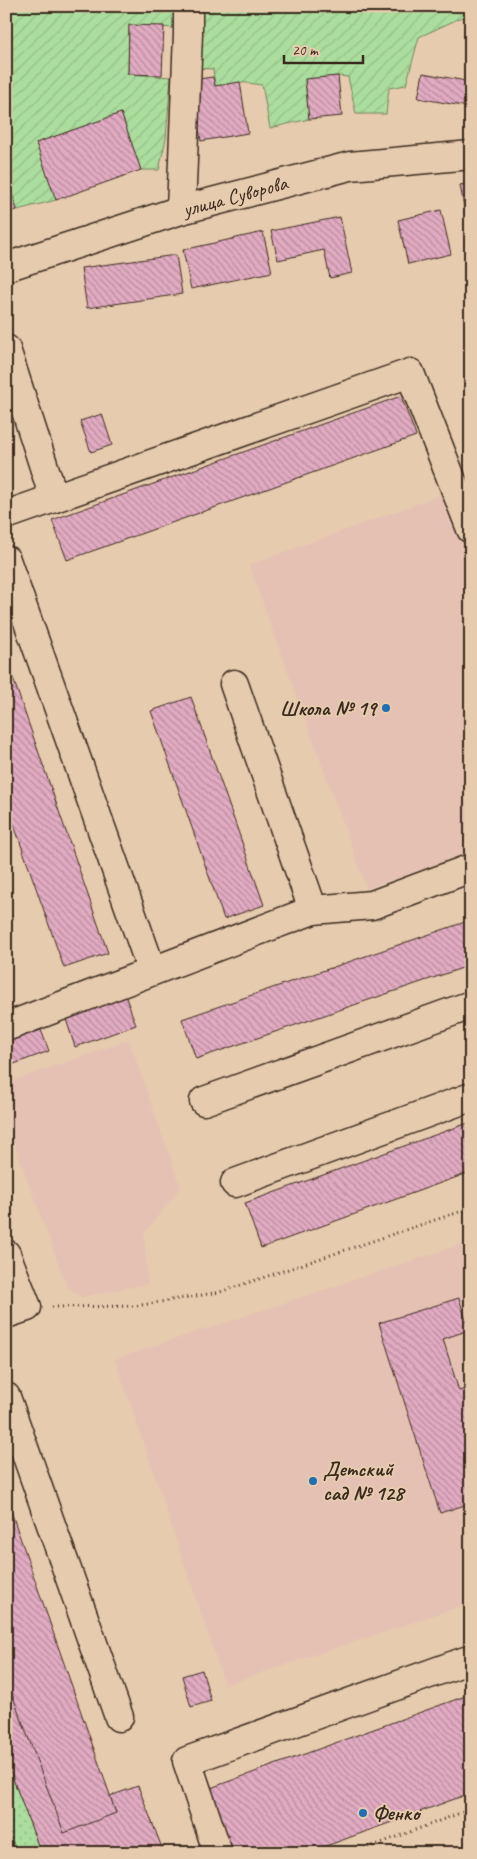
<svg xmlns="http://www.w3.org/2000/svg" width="477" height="1859" font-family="Caveat,sans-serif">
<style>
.built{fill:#e5c1b4}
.park{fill:url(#park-dots);stroke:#73845e}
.garden{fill:url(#garden-furrows);stroke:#73845e}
.building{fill:url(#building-back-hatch);stroke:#3b2a1e}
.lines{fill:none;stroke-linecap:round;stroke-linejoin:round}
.minor-casing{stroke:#3b2a1e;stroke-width:31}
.path{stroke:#3b2a1e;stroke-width:3;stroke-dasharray:1 4;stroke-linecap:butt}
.minor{stroke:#e7cbae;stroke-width:28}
.poi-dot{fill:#1f6fb2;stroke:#e7cbae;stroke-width:2}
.labels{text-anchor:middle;stroke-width:4;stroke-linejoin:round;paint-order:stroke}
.street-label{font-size:21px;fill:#3b2a1e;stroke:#e7cbae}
.poi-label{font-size:21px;font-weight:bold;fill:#3b2a1e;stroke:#e7cbae;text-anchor:start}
</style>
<defs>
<pattern id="park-dots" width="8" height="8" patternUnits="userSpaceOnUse" patternTransform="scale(1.25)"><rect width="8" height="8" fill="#abdd9e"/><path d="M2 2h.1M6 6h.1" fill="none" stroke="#94be88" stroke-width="1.8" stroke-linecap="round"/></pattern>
<pattern id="garden-furrows" width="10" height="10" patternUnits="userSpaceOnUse" patternTransform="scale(1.25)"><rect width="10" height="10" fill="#abdd9e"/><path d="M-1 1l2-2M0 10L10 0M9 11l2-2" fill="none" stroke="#94be88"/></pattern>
<pattern id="building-back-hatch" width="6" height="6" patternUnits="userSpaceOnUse" patternTransform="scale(1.25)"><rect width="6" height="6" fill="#e1abc2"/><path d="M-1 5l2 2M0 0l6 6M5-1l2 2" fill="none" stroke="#b88b9d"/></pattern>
</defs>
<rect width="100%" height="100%" fill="#e7cbae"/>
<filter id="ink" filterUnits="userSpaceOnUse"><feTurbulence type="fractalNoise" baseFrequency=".02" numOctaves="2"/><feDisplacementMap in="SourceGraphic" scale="10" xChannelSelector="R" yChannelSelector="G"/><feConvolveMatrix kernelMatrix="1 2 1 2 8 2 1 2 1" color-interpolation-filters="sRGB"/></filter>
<g filter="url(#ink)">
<g class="built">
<polygon points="471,484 471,851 367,889 249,565"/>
<polygon points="129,1040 181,1188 144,1233 148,1284 81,1297 67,1287 6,1122 6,1083"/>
<polygon points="471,1241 471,1603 225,1685 115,1359"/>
</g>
<polygon class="park" points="6,1760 41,1853 6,1853"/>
<g class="garden">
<polygon points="6,6 173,6 175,28 129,25 128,74 171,77 166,138 159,170 141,170 121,113 36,143 56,200 17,210 6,175"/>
<polygon points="193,6 471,6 471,13 419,37 406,85 389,88 386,114 356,114 348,77 338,76 305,79 309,119 270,128 262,85 240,82 215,86 213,69 192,68"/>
</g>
<g class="building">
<polygon points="129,25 164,26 162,75 128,74"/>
<polygon points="423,73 471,82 468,107 418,98"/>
<polygon points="338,76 342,116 309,119 305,79"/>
<polygon points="213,77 215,86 240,82 248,133 201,141 191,80"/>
<polygon points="121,113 141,170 56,200 36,143"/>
<polygon points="6,175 17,210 6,213"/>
<polygon points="471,183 471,217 466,218 460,185"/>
<polygon points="441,210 451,254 408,264 398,220"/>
<polygon points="340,217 352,273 330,278 324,250 278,260 271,231"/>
<polygon points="263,232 272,272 191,289 183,250"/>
<polygon points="176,255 182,294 87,308 81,268"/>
<polygon points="401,396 416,436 67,560 52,520"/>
<polygon points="102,414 112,445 91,452 80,421"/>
<polygon points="6,658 108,953 64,968 6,802"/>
<polygon points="191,697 264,905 224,919 151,711"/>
<polygon points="471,920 471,965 196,1059 182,1019"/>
<polygon points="125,995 136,1025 75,1047 65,1016"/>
<polygon points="41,1030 49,1051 6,1067 6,1042"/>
<polygon points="471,1122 471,1172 261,1248 245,1203"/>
<polygon points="459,1298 469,1330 443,1339 459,1391 471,1387 471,1503 440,1513 379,1323"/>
<polygon points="6,1497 127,1844 101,1853 62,1853 6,1692"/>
<polygon points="202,1670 211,1701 191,1707 182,1676"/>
<polygon points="6,1678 64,1833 116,1813 110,1796 138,1786 164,1853 41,1853 6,1760"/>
<polygon points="471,1694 471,1793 307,1853 228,1853 205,1790"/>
</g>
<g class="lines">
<g class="minor-casing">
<g id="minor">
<polyline points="181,210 188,34 188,6"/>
<polyline points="6,267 181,210 350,166 471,155"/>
<polyline points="6,349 54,498"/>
<polyline points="6,515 410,373 471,529"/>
<polyline points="6,560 152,971"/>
<polyline points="234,684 313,910"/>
<polyline points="6,1027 313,910 372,905 471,868"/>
<polyline points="204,1101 471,1005"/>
<polyline points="235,1183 471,1097"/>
<polyline points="6,1254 27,1307 6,1314"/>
<polyline points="6,1397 119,1717"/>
<polyline points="218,1853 187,1761 471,1659"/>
</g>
</g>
<g class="path">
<polyline points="52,1307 136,1306 220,1292 471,1208"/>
<polyline points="6,1824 16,1853"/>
<polyline points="354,1853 471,1809"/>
</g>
<use href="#minor" class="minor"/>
</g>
</g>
<g class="poi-dot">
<circle cx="386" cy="708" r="5"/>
<circle cx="313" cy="1481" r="5"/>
<circle cx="363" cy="1813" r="5"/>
</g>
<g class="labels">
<g class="street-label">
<text transform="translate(235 196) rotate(-15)" y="7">улица Суворова</text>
</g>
<g class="poi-label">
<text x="376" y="715" text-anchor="end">Школа № 19</text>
<text x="323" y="1476">Детский<tspan x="323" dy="24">сад № 128</tspan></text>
<text x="373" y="1820">Фенко</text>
</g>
</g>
<rect width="477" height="1859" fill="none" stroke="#e7cbae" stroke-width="25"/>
<rect x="12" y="12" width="452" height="1834" fill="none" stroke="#3b2a1e" stroke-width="2" filter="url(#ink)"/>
<path d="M284 55v8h79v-8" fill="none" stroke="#3b2a1e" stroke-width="2.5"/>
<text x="292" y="55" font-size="15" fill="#3b2a1e" stroke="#e7cbae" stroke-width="4" paint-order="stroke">20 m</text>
</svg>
